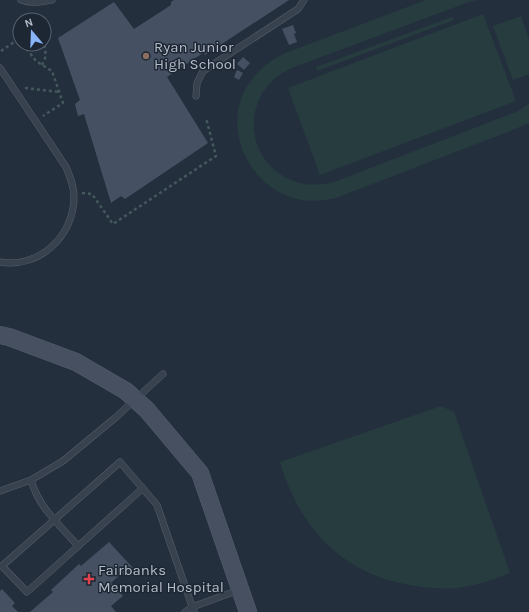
<svg xmlns="http://www.w3.org/2000/svg" width="529" height="612" font-family="Karla,sans-serif">
<style>
.green{fill:#263c3f}
.building{fill:#455162}
.lines{fill:none;stroke-linecap:round;stroke-linejoin:round}
.lane-casing{stroke:#565f6c;stroke-width:7}
.secondary-casing{stroke:#565f6c;stroke-width:18}
.path{stroke:#44595c;stroke-width:2.5;stroke-dasharray:3 3;stroke-linecap:butt}
.lane{stroke:#38414e;stroke-width:6}
.secondary{stroke:#465061;stroke-width:17}
.education-dot{fill:#8d6e63;stroke:#1d2633;stroke-width:1.5}
.health-dot{fill:#e0444e;stroke:#1d2633;stroke-width:1.5}
.labels{text-anchor:middle;stroke-width:3;stroke-linejoin:round;paint-order:stroke}
.poi-label{font-size:15px;fill:#b4bcc9;stroke:#1d2633;text-anchor:start}
</style>
<rect width="100%" height="100%" fill="#242f3e"/>
<g class="green">
<path d="M426 0H478L469 2 297 66C287 70 278 75 271 82 237 118 256 175 304 184 314 186 324 184 334 182L516 112 529 104V123L515 129 336 198C325 200 314 202 302 200 250 191 218 127 250 82 260 68 272 59 288 52Z"/>
<polygon points="483,14 516,101 320,175 288,88"/>
<polygon points="521,16 529,39 529,74 513,80 493,26"/>
<polygon points="452,17 454,20 317,71 316,67"/>
<path d="M441 406 454 412 510 573C495 579 480 584 464 587 446 590 427 588 409 585 341 573 299 527 280 462Z"/>
</g>
<g class="building">
<polygon points="174,0 289,0 205,55 203,53 167,77 208,143 125,199 121,196 111,203 84,114 78,116 75,104 80,100 58,38 114,2 134,29 171,5 171,2"/>
<polygon points="293,25 296,33 294,34 297,42 289,45 282,29"/>
<polygon points="243,57 250,63 244,70 237,64"/>
<polygon points="237,70 243,73 239,80 234,77"/>
<polygon points="109,542 133,568 124,575 122,573 111,583 123,596 111,606 116,612 30,612 53,592 51,590 79,564 81,566"/>
<polygon points="2,589 15,603 12,606 18,612 0,612 0,591"/>
</g>
<g class="lines">
<g class="lane-casing">
<g id="lane">
<path d="M21 0C32 4 41 2 52 0"/>
<path d="M0 68 66 167C70 177 74 186 74 197 74 236 39 269 0 262"/>
<polyline points="196,96 197,83 203,71 298,9 304,0"/>
<path d="M31 480C39 508 59 524 78 546"/>
<polyline points="143,488 27,592 2,566 120,462 157,505 194,612"/>
<polyline points="0,491 31,480 63,461 115,418 163,374"/>
<polyline points="185,612 192,607 239,590"/>
</g>
</g>
<g class="secondary-casing">
<polyline id="secondary" points="0,335 9,337 76,362 126,391 147,410 200,473 248,612"/>
</g>
<g class="path">
<polyline points="39,19 39,20"/>
<polyline points="27,20 27,19"/>
<polyline points="23,44 36,61 52,71 63,103 43,116"/>
<polyline points="1,51 20,38"/>
<polyline points="42,65 46,56 44,44"/>
<polyline points="25,88 59,92"/>
<polyline points="82,193 92,194 113,224 216,156 206,118"/>
</g>
<use href="#lane" class="lane"/>
<use href="#secondary" class="secondary"/>
</g>
<circle class="education-dot" cx="146" cy="56" r="4"/>
<path class="health-dot" d="M87 573h4v4h4v4h-4v4h-4v-4h-4v-4h4z"/>
<g class="labels">
<g class="poi-label">
<text x="154" y="52">Ryan Junior<tspan x="154" dy="17">High School</tspan></text>
<text x="98" y="575">Fairbanks<tspan x="98" dy="17">Memorial Hospital</tspan></text>
</g>
</g>
<g transform="translate(32 32) rotate(341)"><circle r="19" fill="#1d2633" stroke="#59626f"/>
<path d="M0-3L7 15L0 10L-7 15Z" fill="#8ab4f8"/>
<text y="-6" font-size="11" font-weight="bold" text-anchor="middle" fill="#b4bcc9">N</text>
</g>
</svg>
